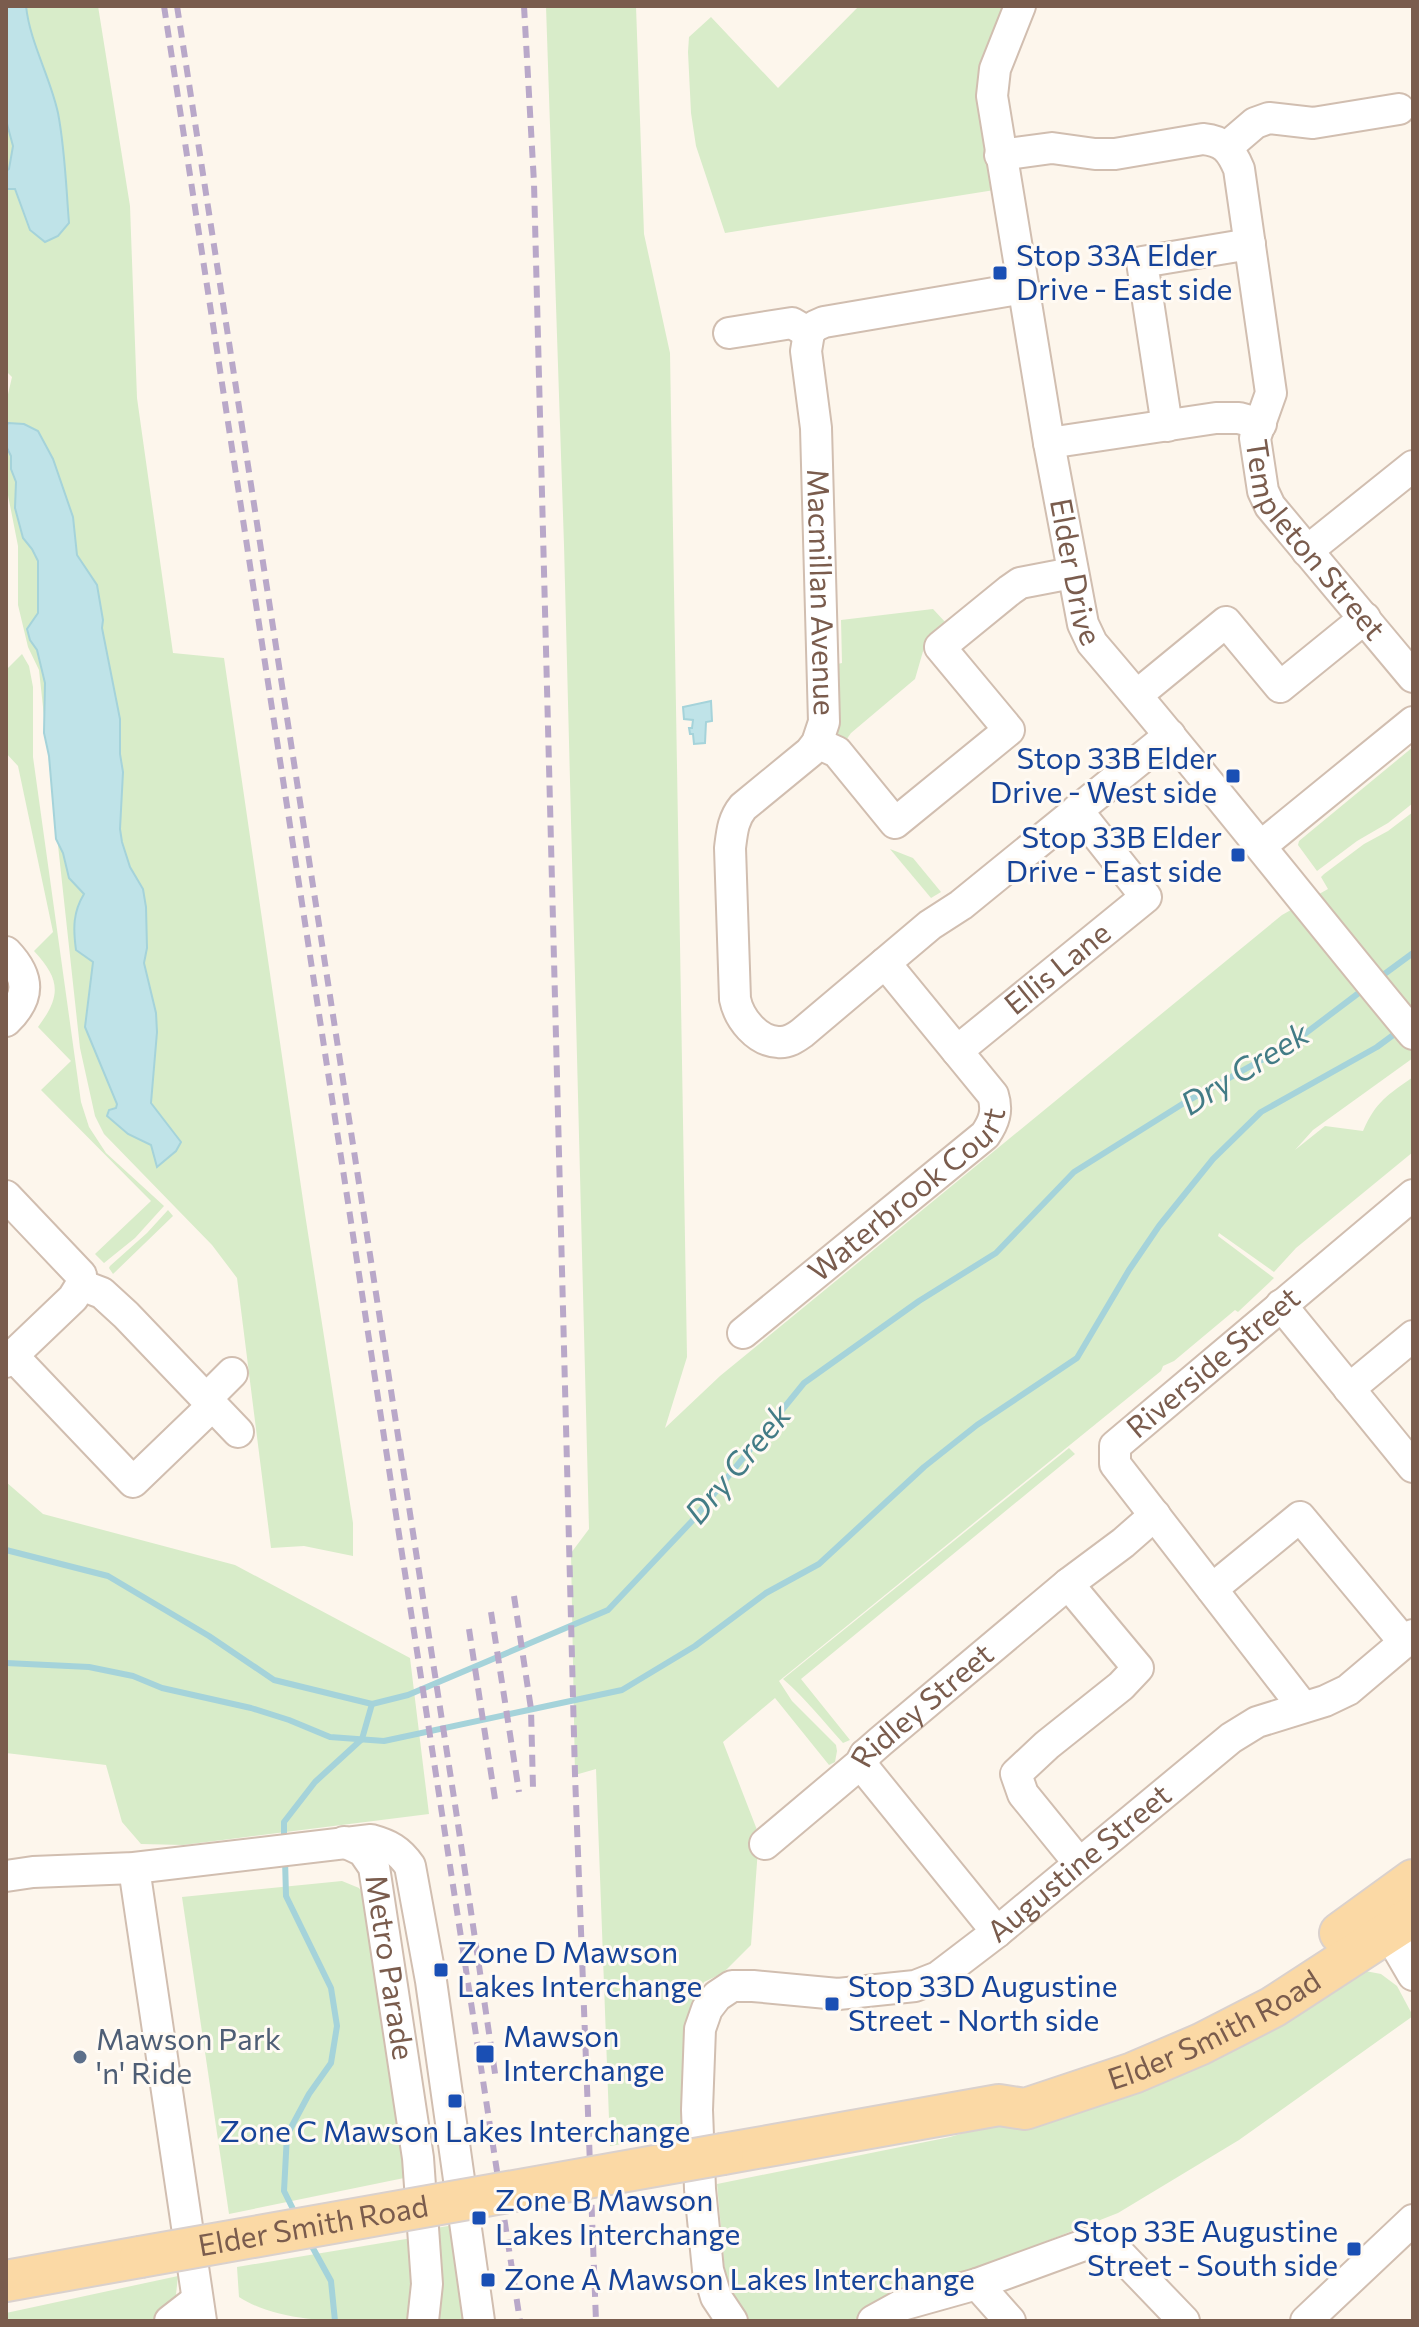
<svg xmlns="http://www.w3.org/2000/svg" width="1419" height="2327" font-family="Commissioner,sans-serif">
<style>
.green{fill:#d8ecc9}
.water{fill:#bfe3e8;stroke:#a5d3da;stroke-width:2}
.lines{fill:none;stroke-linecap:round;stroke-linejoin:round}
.stream{stroke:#a5d3da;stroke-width:6}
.minor-casing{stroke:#d1beb0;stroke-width:34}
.major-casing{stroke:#dad1cd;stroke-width:44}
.minor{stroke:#fff;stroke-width:30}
.major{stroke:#fbd9a5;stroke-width:40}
.rail{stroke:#b9a8c9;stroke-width:6;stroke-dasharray:12 8;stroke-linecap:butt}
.major-bridge-casing{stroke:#dad1cd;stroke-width:44;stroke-linecap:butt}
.major-bridge{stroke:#fbd9a5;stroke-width:40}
.transit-dot{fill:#1a4fb4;stroke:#fffaf3;stroke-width:3}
.service-dot{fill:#5c6f8a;stroke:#fffaf3;stroke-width:3}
.labels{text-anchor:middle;stroke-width:6;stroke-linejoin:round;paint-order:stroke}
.transit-label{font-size:30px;fill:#164399;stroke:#fffaf3;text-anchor:start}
.street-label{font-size:30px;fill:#7a5c4d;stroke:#fffaf3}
.service-label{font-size:30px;fill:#4e5e75;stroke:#fffaf3;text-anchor:start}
.water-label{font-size:32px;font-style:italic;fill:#437c86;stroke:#fffaf3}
</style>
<rect width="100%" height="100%" fill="#fdf6ec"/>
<g class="green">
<polygon points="6,6 98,6 130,206 137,398 173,653 224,658 305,1214 353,1523 353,1556 304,1546 271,1548 237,1278 212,1245 104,1134 95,1116 80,1048 39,670 28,647 18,605 18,546 6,485 6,403 12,377 6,371"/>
<path d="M546 6H636L644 234 670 353 687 1357 665 1428 720 1376 1282 915 1328 889 1321 877 1324 874 1364 844 1388 831 1413 812V1058L1313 1130 1295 1150 1325 1126 1363 1131C1376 1101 1388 1095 1413 1077V1152L1296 1248 1274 1272 1219 1233 1218 1236 1274 1278 1238 1312 1235 1310 1174 1361 1163 1366 1161 1371 779 1681 792 1701 836 1745 837 1751 835 1762 829 1765 775 1698 723 1742 759 1835 751 1945 723 1973 704 1982 696 2001 687 2133 610 2146 596 1769 575 1775 571 1553 589 1529 564 545Z"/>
<polygon points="859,6 1020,6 995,69 1007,188 725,233 696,146 691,113 688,52 689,37 711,17 778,88"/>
<polygon points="933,609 946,623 926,641 915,679 851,733 846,740 835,732 833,665 842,663 841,620"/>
<path d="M22 654 29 666 33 687V757L81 1102 89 1127 106 1153 164 1206 135 1238 104 1263 95 1254 151 1201 41 1090 71 1061 38 1027C61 996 61 980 34 951L53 932 18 766 6 753V670Z"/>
<polygon points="1413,747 1413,803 1388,823 1357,841 1317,871 1298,845 1299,841"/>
<polygon points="890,849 913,858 941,892 931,898"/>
<polygon points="168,1210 173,1216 113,1274 109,1268 110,1266 147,1233"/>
<path d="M1069 1448 1075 1454 801 1679 850 1740 843 1743C823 1721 806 1699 783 1679Z"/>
<polygon points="6,1482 43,1514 235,1565 410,1658 429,1814 183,1845 141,1844 122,1822 106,1765 6,1753"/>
<polygon points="342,1881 359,1888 368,1901 409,2177 229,2214 182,1897"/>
<polygon points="1360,1970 1381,1974 1397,1986 1413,2016 1239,2140 1118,2213 998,2260 887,2300 852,2321 751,2321 736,2306 725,2273 717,2184 950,2137 1110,2091"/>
<polygon points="454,2225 468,2321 429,2321 430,2229"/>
<path d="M418 2237 415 2321C361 2321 285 2327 239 2297L237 2267Z"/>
<polygon points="178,2276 175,2304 158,2321 6,2321 6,2313"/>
</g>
<g class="water">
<path d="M6 6H26C30 43 50 76 58 113 65 149 66 186 69 223L58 236 45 242 30 230 15 189H6V171L9 169 13 146 6 120Z"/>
<path d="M8 423 24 424 38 431 53 459 73 517 77 555 97 585 103 620 102 628 120 719V754L123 772 120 829 122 842 130 867 143 889 146 907 147 948 144 963 156 1013 157 1032 151 1103 181 1142 176 1151 157 1167 151 1145 128 1134 107 1116 109 1110 116 1108 117 1104 85 1027 93 962 76 950C73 928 73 912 84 894L69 878 63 853 56 839 49 756 44 733 45 683 37 650 30 640 27 629 38 613V561L32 549 23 538 15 508 16 482 11 469V456L6 446V427Z"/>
<polygon points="711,701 712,721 706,722 705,743 694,744 693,734 690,734 689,728 692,728 693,720 684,719 683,707"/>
</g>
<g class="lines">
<g class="stream">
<polyline points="1379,978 1413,953"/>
<polyline points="6,1550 108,1576 209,1636 274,1680 372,1704 408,1695 608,1610 692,1521 804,1383 919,1301 996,1253 1074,1172 1184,1103 1294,1042 1364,989"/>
<polyline points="6,1663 89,1667 133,1676 162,1688 251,1708 289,1720 330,1737 384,1741 622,1690 695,1646 766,1593 819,1564 924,1467 977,1425 1077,1358 1129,1270 1159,1226 1213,1159 1261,1112 1377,1047 1400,1030"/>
<polyline points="284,1840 284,1822 315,1782 362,1739 372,1704"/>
<polyline points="285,1859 286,1896 331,1988 337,2026 331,2063 309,2094 287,2135 284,2191 297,2217"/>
<polyline points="309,2241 331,2281 335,2321"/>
</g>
<g class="minor-casing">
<g id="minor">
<path id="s1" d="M1020 6 995 69 992 96 1049 443 1083 624 1092 643C1202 771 1305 904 1413 1034"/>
<polyline points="1227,147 1255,123 1269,118 1313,123 1399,109"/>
<path id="s2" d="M1000 155 1052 148 1095 154H1115L1203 139C1224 141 1231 150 1239 169L1271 393 1255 438 1263 491 1270 506 1413 677"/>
<path id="s3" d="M1024 288 824 322 815 326 809 333 806 351 816 428 824 722 817 743 810 752 743 807C733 819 732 832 730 848L735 999C739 1019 757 1041 778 1042 788 1043 795 1038 802 1033L930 925 961 905 1170 735"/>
<polyline points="729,333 792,323 809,333"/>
<polyline points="1167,426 1142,262 1250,244"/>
<polyline points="1049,443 1216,418 1239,418 1261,424"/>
<polyline points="1307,551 1413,466"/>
<polyline points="1137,695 1226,622 1280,687 1365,618"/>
<polyline points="817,743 837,752 895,823 1009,730 940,647 1010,590 1020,583 1072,573"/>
<polyline points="1261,846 1413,722"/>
<path d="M6 952C30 977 31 997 6 1021"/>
<path id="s4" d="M957 1051 1146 897 1077 810"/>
<polyline points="6,1196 81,1275 81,1285 73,1298 6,1362"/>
<polyline points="81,1285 102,1293 126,1315 238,1432"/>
<polyline points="1281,1305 1413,1467"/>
<path id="s5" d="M743 1333 985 1135C994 1122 998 1111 993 1095L885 963"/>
<polyline points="13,1356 133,1482 213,1405"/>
<polyline points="1349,1389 1413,1336"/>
<polyline points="206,1399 232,1373"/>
<polyline points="1068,1584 1138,1668 1121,1686 1047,1745 1016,1774 1023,1794 1079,1863"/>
<polyline points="1212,1589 1300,1517 1404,1642"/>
<path id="s6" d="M1303 1707 1115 1464V1446L1413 1195"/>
<polyline points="865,1755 864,1768 997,1932"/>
<path id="s7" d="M344 1842 363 1851 374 1867 418 2158 427 2284 423 2321"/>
<path id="s8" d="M765 1844 860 1764 865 1755 881 1741 1068 1584 1123 1543 1155 1515"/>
<polyline points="134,1868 201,2321"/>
<path d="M6 1876 33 1872 134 1868 371 1840C389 1845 399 1850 410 1866L431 1981 479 2321"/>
<polyline points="1388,1932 1413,1975"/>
<polyline points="977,2284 1010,2321"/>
<polyline points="170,2321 197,2300"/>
<path id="s9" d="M732 2321 716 2297 708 2270 700 2189 697 2110 700 2029 707 2009 717 1996 732 1986H753L838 1994 915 1986 938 1977 997 1932 1231 1738 1257 1722 1325 1701 1348 1690 1413 1635"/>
<polyline points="873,2321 902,2305 977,2284 1095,2241 1112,2246 1184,2321"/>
<polyline points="1306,2321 1413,2220"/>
</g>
</g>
<g class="major-casing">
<g id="major">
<polyline points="1340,1933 1413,1880"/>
<path id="s10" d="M723 2154 999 2105 1025 2109 1133 2073 1201 2044 1273 2007 1413 1916"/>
<polyline points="6,2281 140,2257"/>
</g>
</g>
<use href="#minor" class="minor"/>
<use href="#major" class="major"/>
<g class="rail">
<polyline points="164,6 520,2321"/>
<polyline points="177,6 456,1811 496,2080"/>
<polyline points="524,6 534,183 575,1775 596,2321"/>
<polyline points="514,1596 531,1709 533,1788"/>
<polyline points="491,1612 519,1792"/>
<polyline points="469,1629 495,1799"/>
</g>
<g class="major-bridge-casing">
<g id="major-bridge">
<path id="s11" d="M140 2257 723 2154"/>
</g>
</g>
<use href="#major-bridge" class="major-bridge"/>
</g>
<g class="transit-dot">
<rect x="992" y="265" width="16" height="16" rx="4"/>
<rect x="1225" y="768" width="16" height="16" rx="4"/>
<rect x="1230" y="847" width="16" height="16" rx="4"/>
<rect x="433" y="1962" width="16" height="16" rx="4"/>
<rect x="824" y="1996" width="16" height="16" rx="4"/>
<rect x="475" y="2044" width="20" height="20" rx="4"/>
<rect x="447" y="2093" width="16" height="16" rx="4"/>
<rect x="471" y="2210" width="16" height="16" rx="4"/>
<rect x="1346" y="2241" width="16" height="16" rx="4"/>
<rect x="480" y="2272" width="16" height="16" rx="4"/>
</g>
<circle class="service-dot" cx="80" cy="2057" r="8"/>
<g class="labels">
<g class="transit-label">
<text x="1016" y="266">Stop 33A Elder<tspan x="1016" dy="34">Drive - East side</tspan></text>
<text x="1217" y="769" text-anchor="end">Stop 33B Elder<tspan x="1217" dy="34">Drive - West side</tspan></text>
<text x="1222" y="848" text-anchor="end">Stop 33B Elder<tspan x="1222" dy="34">Drive - East side</tspan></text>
<text x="457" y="1963">Zone D Mawson<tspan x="457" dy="34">Lakes Interchange</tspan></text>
<text x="848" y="1997">Stop 33D Augustine<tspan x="848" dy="34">Street - North side</tspan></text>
<text x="503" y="2047">Mawson<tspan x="503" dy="34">Interchange</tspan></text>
<text x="455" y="2142" text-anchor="middle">Zone C Mawson Lakes Interchange</text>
<text x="495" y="2211">Zone B Mawson<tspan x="495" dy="34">Lakes Interchange</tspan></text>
<text x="1338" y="2242" text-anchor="end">Stop 33E Augustine<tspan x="1338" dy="34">Street - South side</tspan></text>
<text x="504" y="2290">Zone A Mawson Lakes Interchange</text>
</g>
<g class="street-label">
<text dy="10" stroke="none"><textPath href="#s2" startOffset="650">Templeton Street</textPath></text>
<text dy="10" stroke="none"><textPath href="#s1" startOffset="578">Elder Drive</textPath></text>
<text dy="10" stroke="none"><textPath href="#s3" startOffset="482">Macmillan Avenue</textPath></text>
<text dy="10" stroke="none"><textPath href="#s4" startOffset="130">Ellis Lane</textPath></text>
<text dy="10" stroke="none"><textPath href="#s5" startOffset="216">Waterbrook Court</textPath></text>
<text dy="10" stroke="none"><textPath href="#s6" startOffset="454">Riverside Street</textPath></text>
<text dy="10" stroke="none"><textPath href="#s8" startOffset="210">Ridley Street</textPath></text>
<text dy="10" stroke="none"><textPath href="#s9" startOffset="744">Augustine Street</textPath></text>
<text dy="10" stroke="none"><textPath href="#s7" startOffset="142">Metro Parade</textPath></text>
<text dy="10" stroke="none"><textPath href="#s10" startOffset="512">Elder Smith Road</textPath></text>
<text dy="10" stroke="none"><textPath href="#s11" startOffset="176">Elder Smith Road</textPath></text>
</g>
<g class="service-label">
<text x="96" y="2050">Mawson Park<tspan x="96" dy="34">'n' Ride</tspan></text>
</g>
<g class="water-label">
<text transform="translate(1245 1069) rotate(-32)" y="11">Dry Creek</text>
<text transform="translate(738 1464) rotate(-50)" y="11">Dry Creek</text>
</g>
</g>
<rect width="1419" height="2327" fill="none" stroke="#7a5c4d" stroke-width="16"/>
</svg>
